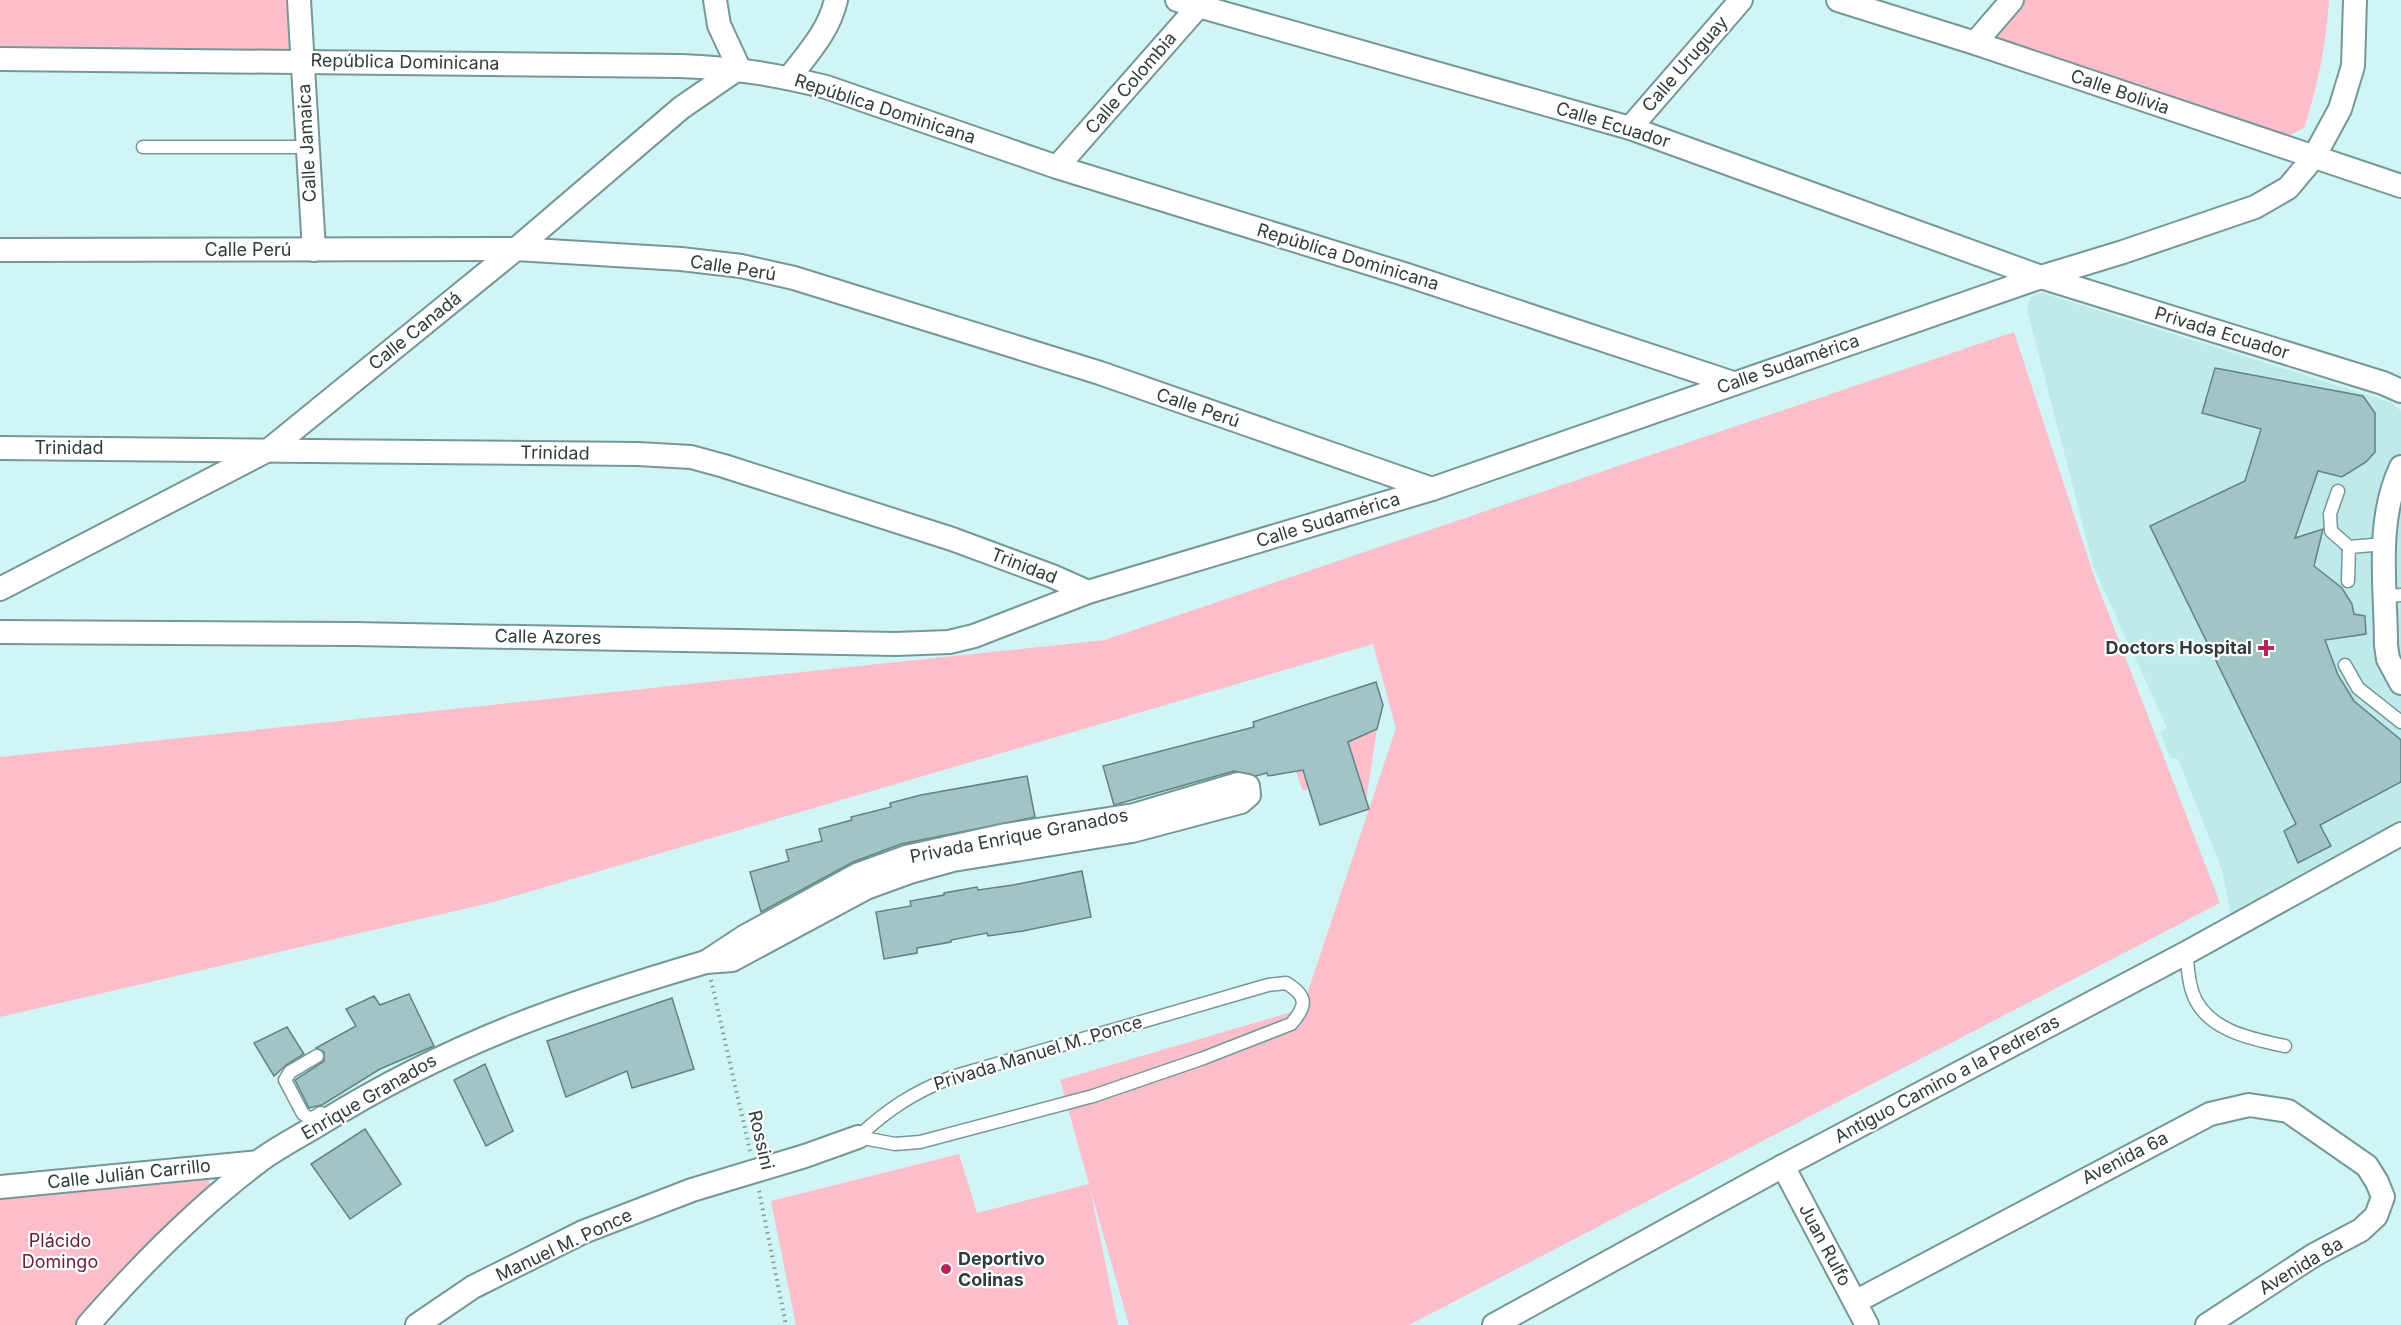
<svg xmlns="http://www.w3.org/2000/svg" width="2401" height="1325" font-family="Inter,sans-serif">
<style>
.built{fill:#beeaeb}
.green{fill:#fdbecb}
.building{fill:#a2c4c5;stroke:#628283;stroke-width:1.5}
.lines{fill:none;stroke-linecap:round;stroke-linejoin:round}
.lane-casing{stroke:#769798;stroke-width:15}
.street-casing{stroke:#769798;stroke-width:26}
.path{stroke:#7f9898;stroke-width:4;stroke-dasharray:1.5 4.5;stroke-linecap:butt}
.lane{stroke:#fff;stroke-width:12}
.street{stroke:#fff;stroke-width:22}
.poi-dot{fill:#b4255a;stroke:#fff;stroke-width:2}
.labels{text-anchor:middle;stroke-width:4.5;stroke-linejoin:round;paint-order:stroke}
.street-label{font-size:18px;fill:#2e3c3c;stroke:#fff}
.poi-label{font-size:18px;font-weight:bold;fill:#2e3c3c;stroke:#fff;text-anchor:end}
.park-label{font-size:18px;fill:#6c2038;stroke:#fff}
</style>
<rect width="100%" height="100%" fill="#d1f4f5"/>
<polygon class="built" points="2042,293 2390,402 2401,411 2401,827 2233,924 2222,870 2178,759 2171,759 2160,732 2167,728 2094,568 2028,313 2027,305 2031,297"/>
<g class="green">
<polygon points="0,0 291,0 296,51 0,46"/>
<path d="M2020 0H2329C2326 45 2318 85 2304 128L2288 136 1993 38Z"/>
<polygon points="2014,332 2094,576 2220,903 1409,1325 1129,1325 1090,1188 1118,1325 796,1325 771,1201 959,1154 977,1213 1089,1184 1060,1080 1302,1009 1396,728 1373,644 494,902 0,1017 0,757 1105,640"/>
<polygon points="1377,729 1366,801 1309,789 1303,791 1291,757"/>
<polygon points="208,1179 212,1191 79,1325 0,1325 0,1196"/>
</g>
<g class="building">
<polygon points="2215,368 2363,396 2375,413 2375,452 2366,462 2342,477 2318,471 2295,538 2323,529 2314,566 2342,588 2352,604 2354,614 2365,616 2366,634 2325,640 2338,675 2354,701 2401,740 2401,782 2320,825 2331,846 2298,863 2284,831 2296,824 2150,526 2245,481 2261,429 2202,413"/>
<polygon points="1376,682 1383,705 1377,729 1348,742 1369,809 1320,825 1303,770 1268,776 1267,773 1256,776 1234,771 1114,805 1103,766 1254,727 1253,722"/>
<polygon points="1027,776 1035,817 901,844 853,862 761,912 750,872 789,861 786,850 822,841 819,829 852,820 851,817 891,807 890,803 921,795"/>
<polygon points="1082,871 1091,917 1023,931 988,936 987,933 951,940 951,942 917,948 917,953 884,959 876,912 911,906 910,901 944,895 944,893 977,887 978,890 1013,885"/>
<polygon points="409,994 434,1046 380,1069 322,1105 309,1108 295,1080 324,1061 324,1052 316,1048 356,1026 346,1009 374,996 380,1005"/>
<polygon points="672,998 694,1069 632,1088 627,1071 566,1097 547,1041"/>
<polygon points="287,1027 304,1054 286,1065 274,1076 254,1043"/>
<polygon points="485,1064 513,1131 486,1146 454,1080"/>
<polygon points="365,1129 401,1184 350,1219 311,1164"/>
</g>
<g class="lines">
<g class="lane-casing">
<g id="lane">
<polyline points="143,147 307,147"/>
<polyline points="2338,491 2330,514 2331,531 2349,547 2385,544"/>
<polyline points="2348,581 2349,547"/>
<polyline points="2386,596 2401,595"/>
<polyline points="2345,665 2358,688 2401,722"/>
<path d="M2186 953C2188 965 2188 979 2192 991 2204 1030 2251 1039 2285 1046"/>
<path d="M1286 983C1308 996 1307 1006 1291 1024L1201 1059 1093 1096 920 1142 895 1144 858 1137C889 1108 913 1093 952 1077L1268 985Z"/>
<polyline points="317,1056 290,1072 285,1080 303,1114 311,1119 321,1113"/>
</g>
</g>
<g class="street-casing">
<g id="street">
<polyline points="299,0 314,250"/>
<polyline points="1177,0 1630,128 2041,277 2383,383 2401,391"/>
<polyline points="1838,0 1975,43 2401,186"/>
<polyline points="1975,43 2012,0"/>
<path d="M0 59 681 66C734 68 775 74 826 87L1057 167 1407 275 1733 383"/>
<path d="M789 78C808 53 829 31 836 0"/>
<polyline points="1630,128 1741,0"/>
<polyline points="1057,167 1204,0"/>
<polyline points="0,250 516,249 681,259 741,266 794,278 1100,373 1432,489"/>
<polyline points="0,448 638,454 691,457 724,466 952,539 1052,576 1088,592"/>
<path d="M2401 467C2375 522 2386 586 2386 645L2388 659 2401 683"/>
<polyline points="0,589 270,449 516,249 681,108 739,68 719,25 715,0"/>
<polyline points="0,632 354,634 895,644 949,642 974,636 1088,592 1432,489 2041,277 2123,252 2255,207 2288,188 2314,157 2340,109 2353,66 2355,0"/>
<polygon points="1238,784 1248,786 1249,795 1241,802 1132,831 953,860 910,872 866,888 732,960 706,962 744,937 859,874 906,857 1006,835 1134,815"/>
<polyline points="1783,1166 1867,1325"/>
<polyline points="0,1187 258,1162"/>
<polyline points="1855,1302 2210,1114 2249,1105 2288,1111 2367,1166 2377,1182 2383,1197 2376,1216 2361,1230 2314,1255 2207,1325"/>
<path d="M88 1325C138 1268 197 1208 258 1162 278 1147 302 1135 323 1122 449 1044 565 1003 706 962"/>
<polyline points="417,1325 473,1287 583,1232 692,1190 805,1156 858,1137"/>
<polyline points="1494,1325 1783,1166 2186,953 2401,834"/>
</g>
</g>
<g class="path">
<polyline points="711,980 750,1151"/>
<polyline points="759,1191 786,1325"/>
</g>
<use href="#lane" class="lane"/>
<use href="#street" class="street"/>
</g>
<g class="poi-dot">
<path d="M2263 639h6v6h6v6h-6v6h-6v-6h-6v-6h6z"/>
<circle cx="946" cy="1269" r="6"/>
</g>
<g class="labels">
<g class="street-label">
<text transform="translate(405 62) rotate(1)" y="6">República Dominicana</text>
<text transform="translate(1685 64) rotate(-49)" y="6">Calle Uruguay</text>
<text transform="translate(1131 83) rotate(-49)" y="6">Calle Colombia</text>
<text transform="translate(2120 92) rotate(19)" y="6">Calle Bolivia</text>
<text transform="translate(885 109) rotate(18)" y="6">República Dominicana</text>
<text transform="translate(1613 125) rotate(17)" y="6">Calle Ecuador</text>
<text transform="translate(307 143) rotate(-93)" y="6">Calle Jamaica</text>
<text x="248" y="256">Calle Perú</text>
<text transform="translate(1348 257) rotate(17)" y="6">República Dominicana</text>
<text transform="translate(733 268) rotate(9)" y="6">Calle Perú</text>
<text transform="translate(415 331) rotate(-39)" y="6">Calle Canadá</text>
<text transform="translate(2222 333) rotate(17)" y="6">Privada Ecuador</text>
<text transform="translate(1788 364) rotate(-19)" y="6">Calle Sudamérica</text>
<text transform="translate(1198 408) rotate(19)" y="6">Calle Perú</text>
<text x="69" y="454">Trinidad</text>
<text transform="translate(555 453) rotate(1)" y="6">Trinidad</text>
<text transform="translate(1328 520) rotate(-17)" y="6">Calle Sudamérica</text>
<text transform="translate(1024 566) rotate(21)" y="6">Trinidad</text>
<text transform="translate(548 637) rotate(1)" y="6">Calle Azores</text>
<text transform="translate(1019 836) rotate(-11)" y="6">Privada Enrique Granados</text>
<text transform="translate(1038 1053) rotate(-17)" y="6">Privada Manuel M. Ponce</text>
<text transform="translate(1947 1079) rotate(-28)" y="6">Antiguo Camino a la Pedreras</text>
<text transform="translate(369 1097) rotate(-30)" y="6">Enrique Granados</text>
<text transform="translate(761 1140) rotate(77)" y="6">Rossini</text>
<text transform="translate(2125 1158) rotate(-27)" y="6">Avenida 6a</text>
<text transform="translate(129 1174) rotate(-6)" y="6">Calle Julián Carrillo</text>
<text transform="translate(564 1245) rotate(-25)" y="6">Manuel M. Ponce</text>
<text transform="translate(1825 1245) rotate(62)" y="6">Juan Rulfo</text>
<text transform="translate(2301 1266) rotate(-31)" y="6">Avenida 8a</text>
</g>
<g class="poi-label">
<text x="2252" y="654">Doctors Hospital</text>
<text x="958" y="1265" text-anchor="start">Deportivo<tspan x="958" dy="21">Colinas</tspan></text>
</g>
<g class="park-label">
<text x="60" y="1247">Plácido<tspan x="60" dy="21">Domingo</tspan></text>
</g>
</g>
</svg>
